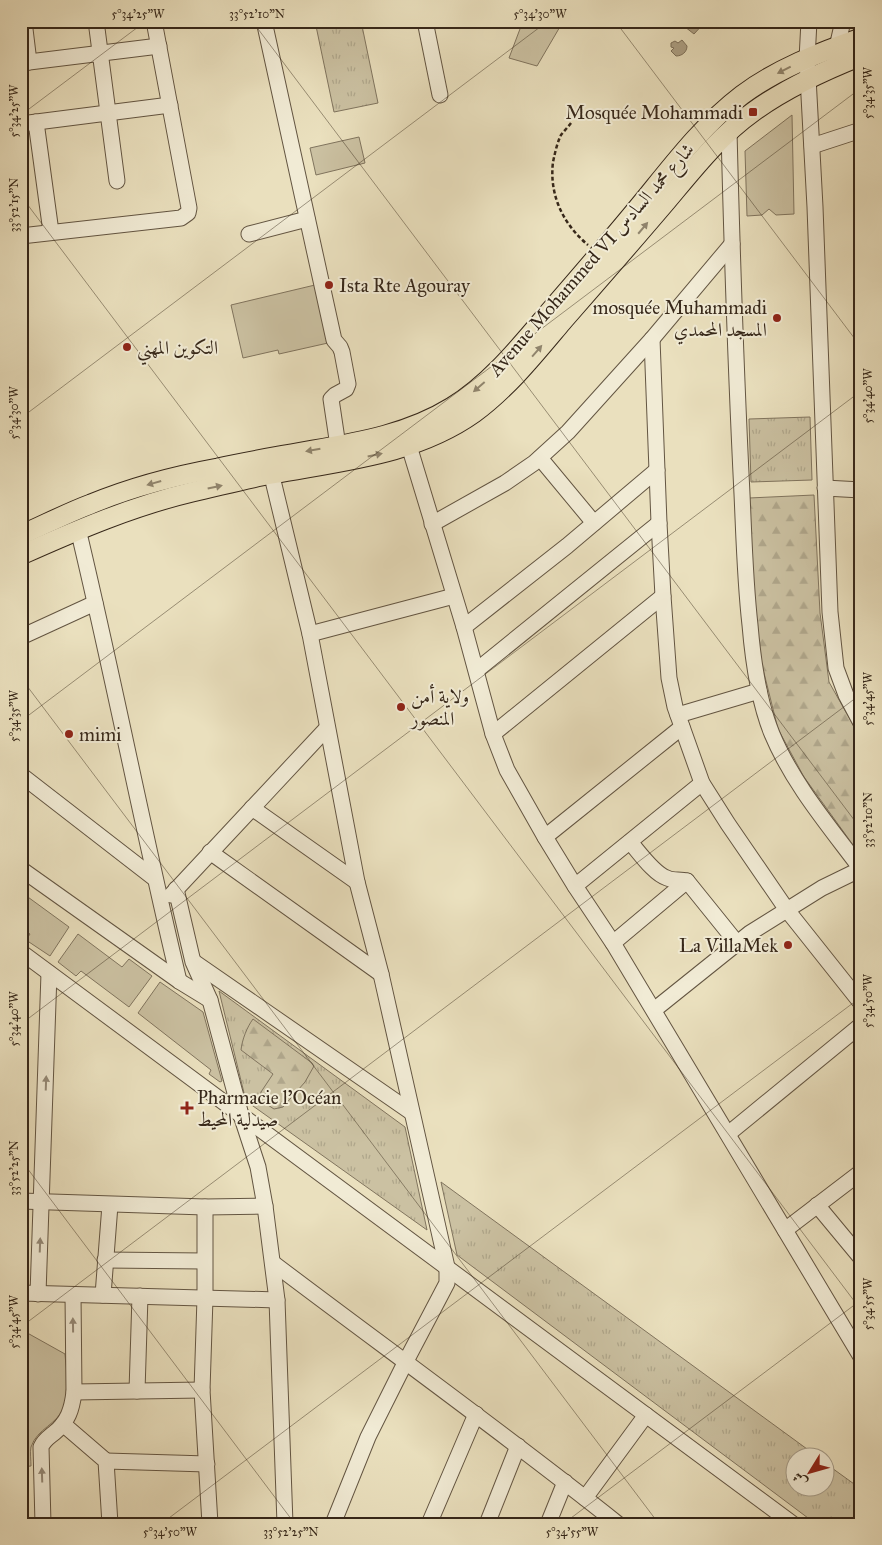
<svg xmlns="http://www.w3.org/2000/svg" width="882" height="1545" font-family="'IM FELL Great Primer',Amiri,serif">
<style>
.grass{fill:url(#grass-tufts);stroke:#80745e}
.forest{fill:url(#forest-firs);stroke:#80745e}
.garden{fill:#cbc1a2;stroke:#80745e}
.water{fill:#ada186;stroke:#7d705a}
.lines{fill:none;stroke-linecap:round;stroke-linejoin:round}
.minor-casing{stroke:#635542;stroke-width:17}
.major-casing{stroke:#362719;stroke-width:21}
.path{stroke:#362719;stroke-width:2.5;stroke-dasharray:4 2.5;stroke-linecap:butt}
.minor{stroke:#f1ebd5;stroke-width:15}
.major{stroke:#eae0be;stroke-width:19}
.oneway{fill:#90846c}
.oneway2{fill:#948977}
.ticks{fill:none;stroke:#362719;stroke-width:1;stroke-opacity:0.45}
.poi-dot{fill:#8f2418;stroke:#f1ebd5;stroke-width:2}
.labels{text-anchor:middle;stroke-width:4;stroke-linejoin:round;paint-order:stroke}
.poi-label{font-size:19px;fill:#362719;stroke:#f1ebd5;text-anchor:start}
.street-label{font-size:19px;fill:#362719;stroke:#f1ebd5}
.neatline{fill:none;stroke:#362719;stroke-width:2}
.ticks-label{font-size:12px;text-anchor:middle;fill:#362719}
</style>
<defs>
<pattern id="grass-tufts" width="24" height="20" patternUnits="userSpaceOnUse" patternTransform="scale(1.25)"><rect width="24" height="20" fill="#cbc1a2"/><path d="M3 7l-1-3M5 7V3M7 7l1-3M15 17l-1-3M17 17v-4M19 17l1-3" fill="none" stroke="#afa68b"/></pattern>
<pattern id="forest-firs" width="22" height="20" patternUnits="userSpaceOnUse" patternTransform="scale(1.25)"><rect width="22" height="20" fill="#cbc1a2"/><path d="M5 1l3.5 6h-7zM16 11l3.5 6h-7z" fill="#afa68b"/></pattern>
</defs>
<rect width="100%" height="100%" fill="#eae0be"/>
<filter id="stains"><feTurbulence type="fractalNoise" baseFrequency=".004" numOctaves="4"/><feColorMatrix values="0 0 0 0 .2 0 0 0 0 .09 0 0 0 0 .02 0 0 0 .5 -.17"/></filter>
<radialGradient id="worn" r=".72"><stop offset=".6" stop-color="#630" stop-opacity="0"/><stop offset="1" stop-color="#630" stop-opacity=".3"/></radialGradient>
<g class="grass">
<polygon points="339,21 361,21 378,103 334,112 316,26"/>
<polygon points="810,417 812,480 751,482 749,419"/>
<polygon points="219,991 405,1127 427,1230 246,1101"/>
<polygon points="441,1182 818,1457 794,1458 794,1488 824,1488 825,1463 861,1489 861,1524 816,1524 457,1255"/>
</g>
<g class="forest">
<polygon points="814,495 820,613 829,682 861,739 861,856 804,777 778,729 760,657 754,604 749,498"/>
<path d="M253 1019 312 1063 314 1066 305 1082 283 1107 274 1109 260 1100 261 1092 273 1074 241 1050C242 1040 247 1027 253 1019Z"/>
</g>
<g class="garden">
<polygon points="523,21 550,21 561,25 537,66 509,58"/>
<polygon points="792,115 794,214 776,215 769,209 762,215 747,216 745,151"/>
<polygon points="359,137 365,163 316,175 310,148"/>
<polygon points="315,285 328,343 279,354 278,350 243,358 231,305"/>
<polygon points="21,892 69,927 50,956 26,940 30,934 21,928"/>
<polygon points="78,934 122,967 129,959 152,976 129,1007 81,971 76,976 58,962"/>
<polygon points="160,982 203,1012 222,1081 220,1082 209,1074 211,1070 138,1013"/>
<path d="M21 1301 22 1330 65 1354C66 1370 71 1390 65 1405 58 1425 37 1428 31 1447 30 1452 31 1460 31 1466L21 1467Z"/>
</g>
<g class="water">
<polygon points="682,21 706,21 694,34 680,23"/>
<path d="M682 40 687 46C687 52 682 56 676 56L671 51 674 48 671 47V43L675 41 678 43Z"/>
</g>
<g class="lines">
<g class="minor-casing">
<g id="minor">
<polyline points="24,21 29,62"/>
<polyline points="96,21 117,181"/>
<polyline points="264,21 334,340 340,347 342,352 348,384 346,389 335,395 331,399 338,446"/>
<polyline points="425,21 440,95"/>
<polyline points="809,21 807,59 815,207 830,612 836,668 846,695 861,723"/>
<polyline points="861,21 861,22"/>
<polyline points="835,56 843,21"/>
<polyline points="21,63 159,46"/>
<polyline points="36,122 51,232"/>
<polyline points="21,124 170,105"/>
<path d="M729 131C732 252 736 373 742 494 744 538 745 581 750 625 753 661 758 700 772 734 793 784 829 826 861 869"/>
<polyline points="812,146 861,130"/>
<polyline points="249,234 307,219"/>
<polyline points="21,236 181,218 188,213 189,208 154,21"/>
<polyline points="652,339 659,523 663,596 669,678 675,707 702,783 728,824 787,910 861,1003"/>
<polyline points="406,436 464,627 493,734 507,770 545,837 575,886 613,943 861,1357"/>
<polyline points="540,458 594,523"/>
<polyline points="269,464 310,634 357,882 381,974 447,1267 447,1283 405,1363 368,1437 333,1524"/>
<polyline points="825,488 861,490"/>
<polyline points="432,524 505,483 534,463 568,432 652,339 732,244"/>
<path d="M78 529C114 679 143 831 179 981"/>
<polyline points="464,627 567,546 657,470"/>
<polyline points="310,634 454,596"/>
<polyline points="21,637 95,603"/>
<polyline points="477,670 659,523"/>
<polyline points="678,715 759,691"/>
<polyline points="493,734 663,596"/>
<polyline points="21,775 154,878"/>
<polyline points="252,808 357,882"/>
<polyline points="545,837 682,727"/>
<path d="M630 842C639 852 654 874 667 878 673 881 680 879 687 881L737 943"/>
<polyline points="210,852 381,974"/>
<polyline points="21,869 179,981 210,1000"/>
<polyline points="575,886 702,783"/>
<polyline points="176,889 193,962 210,1000 241,1115 258,1167 265,1206 277,1300 285,1524"/>
<polyline points="171,895 327,728"/>
<polyline points="613,943 687,881"/>
<polyline points="21,952 793,1524"/>
<polyline points="194,962 411,1112"/>
<polyline points="654,1010 750,933 822,888 861,869"/>
<polyline points="728,1134 861,1025"/>
<polyline points="21,1201 205,1207 265,1206"/>
<polyline points="817,1205 861,1258"/>
<polyline points="205,1207 205,1298 202,1390 210,1524"/>
<polyline points="785,1230 861,1172"/>
<polyline points="105,1260 204,1261"/>
<path d="M273 1263C388 1350 505 1434 618 1524"/>
<polyline points="21,1293 277,1300"/>
<polyline points="38,1294 49,973"/>
<polyline points="103,1295 110,1205"/>
<polyline points="137,1391 140,1296"/>
<polyline points="74,1392 202,1390"/>
<polyline points="63,1424 106,1461 110,1524"/>
<polyline points="106,1461 207,1464"/>
<polyline points="585,1498 646,1415"/>
<path d="M43 1524 41 1447C44 1440 48 1438 54 1433 68 1422 72 1409 74 1392L73 1295"/>
<polyline points="429,1524 476,1414"/>
<polyline points="487,1524 518,1446"/>
<polyline points="548,1524 565,1482"/>
</g>
</g>
<g class="major-casing">
<g id="major">
<path d="M21 535C44 525 67 513 91 504 132 487 174 476 218 468 249 461 281 456 313 450 361 442 410 433 452 407 491 383 521 345 550 311 582 274 614 237 645 199 675 162 704 124 742 95 777 69 820 52 861 38"/>
<path d="M21 555C77 530 133 506 192 492 219 486 245 479 272 474 341 461 415 455 474 413 508 388 535 354 562 322 596 283 631 243 665 203 692 171 718 137 753 112 786 88 823 71 861 56"/>
</g>
</g>
<path class="path" d="M571 123C568 127 564 131 561 135 557 143 555 153 553 162 549 195 563 224 588 245"/>
<use href="#minor" class="minor"/>
<use href="#major" class="major"/>
</g>
<defs><path id="oneway-solid" d="M-6-.8H1V-3.2L6.5 0L1 3.2V.8H-6Z" transform="scale(1.25)"/></defs>
<g class="oneway">
<use href="#oneway-solid" transform="translate(784 70) rotate(153)"/>
<use href="#oneway-solid" transform="translate(643 228) rotate(-50)"/>
<use href="#oneway-solid" transform="translate(537 351) rotate(-49)"/>
<use href="#oneway-solid" transform="translate(479 387) rotate(139)"/>
<use href="#oneway-solid" transform="translate(313 450) rotate(170)"/>
<use href="#oneway-solid" transform="translate(375 455) rotate(-12)"/>
<use href="#oneway-solid" transform="translate(154 483) rotate(164)"/>
<use href="#oneway-solid" transform="translate(215 487) rotate(-12)"/>
</g>
<g class="oneway2">
<use href="#oneway-solid" transform="translate(46 1083) rotate(-88)"/>
<use href="#oneway-solid" transform="translate(40 1245) rotate(-88)"/>
<use href="#oneway-solid" transform="translate(73 1325) rotate(-91)"/>
<use href="#oneway-solid" transform="translate(42 1475) rotate(-92)"/>
</g>
<path class="ticks" d="M252 21 861 829M615 21 861 347M21 115 146 21M21 196 861 1310M21 418 548 21M21 678 659 1524M21 721 861 88M21 1024 861 391M21 1160 295 1524M21 1327 861 694M161 1524 861 997M563 1524 861 1300"/>
<g class="poi-dot">
<rect x="748" y="107" width="10" height="10" rx="2.5"/>
<circle cx="329" cy="285" r="5"/>
<circle cx="777" cy="318" r="5"/>
<circle cx="127" cy="347" r="5"/>
<circle cx="401" cy="707" r="5"/>
<circle cx="69" cy="734" r="5"/>
<circle cx="788" cy="945" r="5"/>
<path d="M184.5 1100.5h5v5h5v5h-5v5h-5v-5h-5v-5h5z"/>
</g>
<g class="labels">
<g class="poi-label">
<text x="743" y="119" text-anchor="end">Mosquée Mohammadi</text>
<text x="339" y="292">Ista Rte Agouray</text>
<text x="767" y="314" text-anchor="end">mosquée Muhammadi<tspan x="767" dy="22">المسجد المحمدي</tspan></text>
<text x="137" y="354">التكوين المهني</text>
<text x="411" y="703">ولاية أمن<tspan x="411" dy="22">المنصور</tspan></text>
<text x="79" y="741">mimi</text>
<text x="778" y="952" text-anchor="end">La VillaMek</text>
<text x="197" y="1104">Pharmacie l'Océan<tspan x="197" dy="22">صيدلية المحيط</tspan></text>
</g>
<g class="street-label">
<text transform="translate(591 259) rotate(-49)" y="7">Avenue Mohammed VI شارع محمد السادس</text>
</g>
</g>
<rect width="882" height="1545" fill="none" stroke="#eae0be" stroke-width="55"/>
<g transform="translate(810 1472) rotate(233)"><circle r="24" fill="#f1ebd5" stroke="#a69d8a"/>
<path d="M0-4L9 19L0 12L-9 19Z" fill="#8f2418"/>
<text y="-8" font-size="14" font-weight="bold" text-anchor="middle" fill="#362719">ش</text>
</g>
<rect x="28" y="28" width="826" height="1490" class="neatline"/>
<g class="ticks-label">
<text x="138" y="18">5°34'25"W</text>
<text x="257" y="18">33°52'10"N</text>
<text x="540" y="18">5°34'30"W</text>
<text transform="translate(868 93) rotate(-90)" y="4">5°34'35"W</text>
<text transform="translate(14 111) rotate(-90)" y="4">5°34'25"W</text>
<text transform="translate(14 205) rotate(-90)" y="4">33°52'15"N</text>
<text transform="translate(868 396) rotate(-90)" y="4">5°34'40"W</text>
<text transform="translate(14 413) rotate(-90)" y="4">5°34'30"W</text>
<text transform="translate(868 699) rotate(-90)" y="4">5°34'45"W</text>
<text transform="translate(14 716) rotate(-90)" y="4">5°34'35"W</text>
<text transform="translate(868 820) rotate(-90)" y="4">33°52'10"N</text>
<text transform="translate(868 1001) rotate(-90)" y="4">5°34'50"W</text>
<text transform="translate(14 1019) rotate(-90)" y="4">5°34'40"W</text>
<text transform="translate(14 1168) rotate(-90)" y="4">33°52'25"N</text>
<text transform="translate(868 1304) rotate(-90)" y="4">5°34'55"W</text>
<text transform="translate(14 1322) rotate(-90)" y="4">5°34'45"W</text>
<text x="170" y="1536">5°34'50"W</text>
<text x="291" y="1536">33°52'25"N</text>
<text x="572" y="1536">5°34'55"W</text>
</g>
<rect width="100%" height="100%" filter="url(#stains)"/>
<rect width="100%" height="100%" fill="url(#worn)"/>
</svg>
